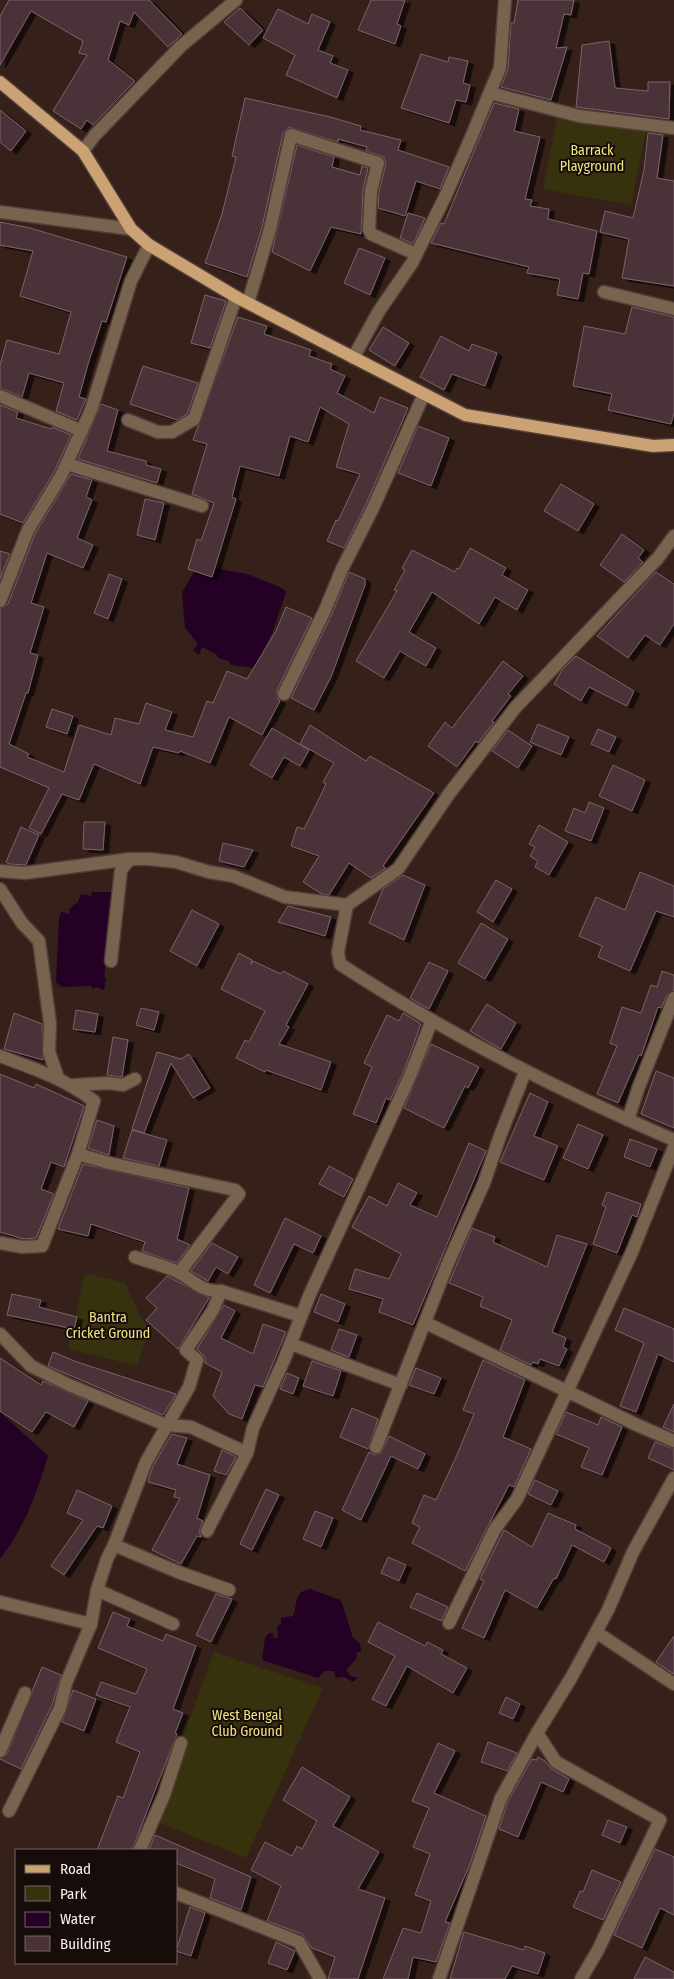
<svg xmlns="http://www.w3.org/2000/svg" width="674" height="1979" font-family="'Fira Sans Condensed',sans-serif">
<style>
.green{fill:#36320e}
.water{fill:#230024}
.building{fill:#4a3238;stroke:#7c6269;filter:url(#shadow)}
.lines{fill:none;stroke-linecap:round;stroke-linejoin:round}
.minor-casing{stroke:#513d37;stroke-width:15}
.major-casing{stroke:#513d37;stroke-width:15}
.minor{stroke:#78644e;stroke-width:12}
.major{stroke:#cba273;stroke-width:12}
.labels{text-anchor:middle;stroke-width:4;stroke-linejoin:round;paint-order:stroke}
.park-label{font-size:14px;fill:#f1e681;stroke:#160c0a}
</style>
<defs>
<filter id="shadow"><feDropShadow dx="5.5" dy="3" stdDeviation="0" flood-color="#0009"/></filter>
</defs>
<rect width="100%" height="100%" fill="#35201a"/>
<g class="green">
<polygon points="558,114 647,128 631,205 543,189"/>
<polygon points="85,1273 125,1283 142,1320 149,1328 137,1366 68,1349"/>
<polygon points="214,1652 323,1688 246,1858 153,1820"/>
</g>
<g class="water">
<polygon points="209,567 247,574 282,588 286,592 273,631 255,668 231,665 229,661 218,658 217,655 202,647 199,655 193,650 198,644 185,628 182,592 196,569"/>
<polygon points="92,892 114,892 104,977 106,978 104,990 96,987 93,989 91,986 61,987 56,982 59,919 61,912 70,914 69,909 78,902 81,894 91,896"/>
<path d="M0 1412 48 1456C37 1493 24 1528 0 1559Z"/>
<path d="M310 1589 340 1600 342 1603 353 1638 360 1643 361 1652H357L356 1659 346 1670 351 1676 358 1678 353 1682 344 1677 336 1678 334 1671H325L318 1678 262 1660 265 1638 269 1633H273V1638H278L277 1627 281 1624V1618L293 1616C298 1603 293 1592 310 1589Z"/>
</g>
<g class="building">
<polygon points="9,0 149,0 182,34 168,47 134,12 129,25 120,21 108,60 135,81 93,125 87,120 81,129 53,111 87,55 79,53 83,41 31,11 0,65 0,16"/>
<polygon points="371,0 405,0 397,24 401,26 395,44 358,30"/>
<polygon points="518,0 574,0 571,15 564,14 556,48 567,47 551,100 501,87 508,69 511,23 514,23"/>
<polygon points="240,8 263,30 249,45 224,22"/>
<polygon points="278,9 308,24 312,14 330,22 318,50 333,56 330,63 348,70 337,98 286,75 295,55 263,38"/>
<polygon points="609,41 615,88 648,91 648,82 670,82 669,119 576,107 582,45"/>
<polygon points="421,54 448,62 449,57 468,61 463,83 470,85 466,102 456,100 449,123 401,108"/>
<polygon points="245,98 330,117 361,126 360,130 401,140 398,150 449,167 440,189 416,181 405,216 378,208 379,192 386,164 384,157 366,151 367,147 338,139 338,142 289,127 283,133 262,227 247,277 205,263 222,214 236,157 232,156"/>
<polygon points="494,103 519,109 514,131 540,137 525,199 532,200 530,206 549,209 548,219 597,231 589,274 583,273 578,299 557,295 560,279 527,273 529,267 431,243 441,223 444,224"/>
<polygon points="0,110 26,131 11,151 0,142"/>
<polygon points="648,133 663,135 657,178 674,181 674,286 622,278 629,239 600,232 605,211 633,218 644,170"/>
<polygon points="297,145 334,157 332,167 360,175 362,166 368,168 363,190 361,234 331,227 310,271 272,252"/>
<polygon points="408,213 425,218 413,244 400,238"/>
<polygon points="0,222 30,228 127,257 106,322 102,321 88,364 79,397 86,399 77,420 56,411 64,383 29,373 22,397 0,388 0,365 7,340 59,354 71,312 20,296 33,251 0,245"/>
<polygon points="359,248 385,258 370,295 344,283"/>
<polygon points="205,295 226,301 210,348 191,343"/>
<polygon points="632,307 674,317 674,413 671,424 608,410 612,394 573,386 584,326 625,334"/>
<polygon points="238,317 267,326 264,334 311,350 309,356 332,364 330,369 345,376 337,393 374,413 380,397 408,408 366,504 344,548 327,541 336,520 338,521 360,474 336,467 349,424 320,407 308,442 290,436 279,476 240,466 232,497 236,499 212,577 188,569 197,539 201,541 214,503 192,494 207,444 193,440"/>
<polygon points="383,327 409,343 395,366 369,350"/>
<polygon points="441,336 469,351 472,344 497,353 485,386 452,374 444,390 420,377"/>
<polygon points="143,366 198,383 187,414 177,420 130,404"/>
<polygon points="101,404 118,410 107,451 146,461 146,465 161,469 157,483 78,459"/>
<polygon points="0,405 18,412 16,418 51,429 52,427 71,435 54,472 23,523 0,514"/>
<polygon points="418,426 449,438 431,486 398,473"/>
<polygon points="71,474 92,480 86,497 92,500 77,538 93,545 83,568 47,553 31,603 44,607 30,653 38,655 28,693 26,693 9,744 29,754 27,757 64,772 79,725 111,735 115,718 139,724 146,703 172,712 165,730 193,737 207,701 213,703 227,671 247,679 276,631 286,607 312,618 277,690 277,698 280,701 262,735 229,717 210,763 180,751 179,753 153,747 140,784 94,764 79,800 62,794 41,834 29,828 49,788 0,767 0,609 8,604 35,534"/>
<polygon points="561,484 594,504 578,531 544,511"/>
<polygon points="145,499 164,503 155,540 137,535"/>
<polygon points="622,534 644,550 638,558 643,562 624,582 600,565"/>
<polygon points="470,548 506,568 502,575 528,590 517,610 495,597 479,624 432,592 409,632 436,648 426,666 400,651 384,678 356,661 397,591 394,590 405,570 402,568 412,550 455,572 457,568 459,569"/>
<polygon points="0,551 10,554 0,579"/>
<polygon points="349,572 365,579 365,585 331,677 314,710 291,698 332,614"/>
<polygon points="656,572 674,584 674,624 660,645 645,635 628,658 597,636"/>
<polygon points="109,574 122,579 108,619 94,613"/>
<polygon points="576,656 634,691 627,706 589,687 581,701 554,684 562,670"/>
<polygon points="503,661 523,676 508,694 511,696 492,721 494,722 478,743 476,741 457,767 428,746 445,722 452,728"/>
<polygon points="52,709 73,716 67,734 46,727"/>
<polygon points="538,724 569,737 561,755 530,742"/>
<polygon points="310,725 366,761 370,756 434,793 383,866 386,868 371,878 349,863 329,895 322,894 303,882 319,856 291,846 297,827 304,829 316,805 326,784 323,782 334,763 300,744"/>
<polygon points="272,728 309,750 300,766 284,757 272,778 250,765"/>
<polygon points="598,729 616,737 609,752 591,744"/>
<polygon points="508,730 532,746 518,768 492,751"/>
<polygon points="613,765 645,780 632,811 599,796"/>
<polygon points="589,802 604,808 591,841 565,831 574,808 585,813"/>
<polygon points="84,822 105,822 103,850 83,849"/>
<polygon points="539,825 568,842 549,875 535,867 538,861 530,856 535,847 529,844"/>
<polygon points="21,827 39,835 26,865 9,864 6,862"/>
<polygon points="223,843 253,850 244,867 219,861"/>
<polygon points="640,872 674,886 674,917 656,911 630,971 598,957 602,946 579,936 596,897 625,910"/>
<polygon points="403,875 425,885 404,940 369,923 383,889"/>
<polygon points="496,880 512,889 493,922 477,912"/>
<polygon points="288,906 331,917 325,936 278,922"/>
<polygon points="192,910 219,924 197,966 170,951"/>
<polygon points="481,923 508,939 485,979 458,963"/>
<polygon points="239,953 252,960 251,964 253,961 281,974 283,971 308,984 286,1025 289,1027 279,1044 331,1062 321,1090 266,1070 265,1072 236,1058 245,1040 249,1042 265,1011 221,989"/>
<polygon points="429,962 448,971 429,1009 410,998"/>
<polygon points="662,971 674,975 674,990 667,995 661,1008 658,1007 641,1056 639,1055 618,1103 597,1094 617,1046 610,1043 622,1007 641,1013 651,985 657,987"/>
<polygon points="487,1004 516,1023 501,1049 470,1031"/>
<polygon points="141,1008 159,1012 154,1030 136,1025"/>
<polygon points="76,1010 98,1014 95,1032 73,1029"/>
<polygon points="14,1013 42,1024 43,1060 4,1049"/>
<polygon points="403,1013 421,1024 403,1073 390,1100 386,1098 376,1123 353,1114 372,1067 364,1063 387,1015 399,1021"/>
<polygon points="113,1037 128,1040 122,1077 107,1075"/>
<polygon points="431,1044 479,1067 468,1088 465,1086 444,1128 404,1108"/>
<polygon points="157,1052 181,1059 189,1054 210,1088 193,1098 171,1063 144,1133 132,1129"/>
<polygon points="656,1071 674,1078 674,1128 641,1114"/>
<polygon points="0,1074 34,1088 36,1084 84,1106 64,1167 51,1162 41,1189 54,1194 36,1238 24,1239 0,1232"/>
<polygon points="530,1093 548,1102 534,1136 558,1146 544,1180 500,1162"/>
<polygon points="97,1120 114,1126 109,1155 88,1148"/>
<polygon points="578,1124 603,1135 588,1169 563,1158"/>
<polygon points="132,1130 167,1140 159,1166 123,1158"/>
<polygon points="630,1139 657,1149 650,1167 624,1157"/>
<polygon points="469,1143 486,1151 413,1325 379,1312 383,1299 349,1289 355,1269 389,1279 401,1254 352,1227 369,1196 387,1206 398,1183 417,1193 410,1205 437,1217"/>
<polygon points="83,1164 189,1188 177,1239 190,1245 177,1263 142,1251 145,1242 91,1224 88,1236 58,1229"/>
<polygon points="329,1166 353,1179 344,1197 319,1184"/>
<polygon points="607,1192 641,1204 637,1217 632,1215 617,1253 593,1244 606,1207 602,1205"/>
<polygon points="285,1218 321,1236 313,1253 294,1244 270,1293 254,1285"/>
<polygon points="472,1228 495,1237 493,1242 547,1267 557,1235 587,1244 552,1332 566,1338 563,1347 567,1349 559,1366 540,1359 538,1364 533,1362 531,1365 500,1350 512,1320 480,1306 483,1297 449,1283"/>
<polygon points="212,1243 238,1257 228,1274 216,1267 208,1281 191,1271"/>
<polygon points="167,1276 209,1298 178,1349 146,1320 157,1308 146,1298"/>
<polygon points="12,1294 41,1300 39,1307 77,1317 74,1329 7,1315"/>
<polygon points="321,1294 345,1304 338,1322 314,1312"/>
<polygon points="224,1305 235,1311 221,1338 253,1354 263,1324 286,1332 263,1387 255,1385 242,1419 229,1414 213,1396 222,1372 205,1363 205,1357 197,1349"/>
<polygon points="624,1308 674,1329 674,1362 658,1354 636,1412 620,1406 644,1343 615,1330"/>
<polygon points="339,1329 357,1335 349,1357 331,1350"/>
<polygon points="53,1352 77,1362 176,1394 163,1415 48,1366"/>
<polygon points="0,1358 41,1385 43,1381 88,1401 74,1427 46,1412 32,1432 0,1411"/>
<polygon points="483,1360 525,1380 503,1437 531,1449 514,1487 509,1485 465,1571 412,1543 420,1527 412,1523 424,1495 436,1500 456,1457 474,1414 463,1410"/>
<polygon points="312,1361 341,1371 333,1396 303,1386"/>
<polygon points="416,1368 441,1378 434,1394 409,1385"/>
<polygon points="287,1373 299,1378 293,1394 280,1389"/>
<polygon points="674,1404 674,1432 663,1427"/>
<polygon points="352,1408 378,1419 368,1449 340,1437"/>
<polygon points="566,1412 598,1425 601,1417 622,1427 602,1475 581,1467 589,1448 556,1434"/>
<polygon points="172,1434 187,1438 177,1464 210,1475 197,1518 203,1521 199,1531 201,1537 197,1536 181,1564 152,1550 180,1498 174,1497 176,1490 148,1482 153,1466"/>
<polygon points="389,1436 425,1454 418,1469 391,1456 361,1520 342,1510 369,1452 374,1455 381,1453"/>
<polygon points="655,1442 674,1449 674,1470 648,1458"/>
<polygon points="222,1450 236,1457 226,1475 214,1471"/>
<polygon points="535,1480 558,1491 551,1505 528,1494"/>
<polygon points="266,1489 279,1495 252,1550 240,1544"/>
<polygon points="77,1490 112,1506 103,1528 97,1526 64,1575 51,1566 83,1520 67,1513"/>
<polygon points="315,1511 333,1518 321,1547 303,1539"/>
<polygon points="548,1513 576,1525 575,1529 611,1548 604,1562 572,1545 556,1579 554,1578 537,1608 505,1590 484,1638 462,1628 484,1581 480,1579 504,1530 532,1547"/>
<polygon points="388,1557 406,1565 399,1581 381,1573"/>
<polygon points="417,1593 448,1607 441,1621 410,1607"/>
<polygon points="216,1594 232,1599 211,1642 196,1635"/>
<polygon points="113,1612 130,1619 127,1626 163,1641 166,1634 196,1646 173,1709 183,1713 175,1733 177,1734 132,1850 97,1850 118,1796 123,1798 140,1752 116,1742 130,1707 96,1695 101,1682 136,1694 147,1669 98,1648"/>
<polygon points="378,1622 425,1646 427,1642 443,1650 441,1654 467,1668 453,1693 407,1666 386,1706 372,1699 395,1656 368,1642"/>
<polygon points="674,1636 674,1674 656,1662"/>
<polygon points="42,1667 61,1675 52,1705 21,1769 0,1759 7,1754"/>
<polygon points="73,1690 96,1699 84,1731 62,1722"/>
<polygon points="506,1697 520,1704 513,1719 499,1713"/>
<polygon points="488,1742 517,1753 507,1771 481,1762"/>
<polygon points="438,1743 455,1751 434,1793 486,1816 470,1864 445,1922 450,1923 436,1962 413,1957 408,1979 383,1979 403,1928 421,1933 431,1901 415,1895 430,1854 413,1847 429,1808 412,1801"/>
<polygon points="538,1757 545,1761 552,1769 569,1779 563,1792 541,1782 518,1837 499,1829 508,1801 532,1759 537,1760"/>
<polygon points="302,1767 350,1797 333,1826 379,1852 358,1889 385,1898 358,1979 328,1979 335,1957 312,1948 302,1934 267,1921 281,1886 251,1870 265,1842 292,1856 297,1846 302,1849 317,1821 283,1800"/>
<polygon points="608,1820 627,1827 620,1843 602,1835"/>
<polygon points="155,1835 251,1877 241,1910 210,1898 215,1879 176,1863 176,1850 149,1850"/>
<polygon points="655,1849 674,1857 674,1915 660,1908 642,1948 614,1935"/>
<polygon points="592,1870 621,1882 603,1920 573,1907 580,1891 583,1892"/>
<polygon points="190,1907 205,1913 191,1956 176,1951"/>
<polygon points="464,1932 524,1950 525,1946 545,1953 538,1974 512,1966 505,1979 450,1979"/>
<polygon points="276,1942 295,1951 287,1970 268,1963"/>
<polygon points="645,1957 674,1972 674,1979 634,1979"/>
</g>
<g class="lines">
<g class="minor-casing">
<g id="minor">
<polyline points="490,93 579,116 674,128"/>
<polyline points="83,151 95,135 181,46 236,0"/>
<polyline points="0,212 131,229"/>
<polyline points="604,292 674,309"/>
<polyline points="248,303 270,229 291,135 378,163 371,191 369,229 371,234 416,254"/>
<polyline points="353,358 379,311 412,263 445,197 470,140 500,68 505,0"/>
<polyline points="0,396 82,431"/>
<polyline points="128,420 158,432 172,432 194,419 236,297"/>
<polyline points="67,464 202,506"/>
<polyline points="0,601 28,530 61,476 91,410 131,281 149,245"/>
<polyline points="284,694 325,610 342,569 373,508 424,394"/>
<polyline points="0,871 25,873 130,859 149,859 176,862 209,872 233,876 285,897 347,905 398,869 449,794 515,708 658,558 674,536"/>
<polyline points="0,889 22,923 39,941 50,1023 49,1052 58,1078"/>
<path d="M347 905 338 952 340 964C445 1033 558 1090 674 1140"/>
<polyline points="111,961 121,870 130,859"/>
<path d="M0 1056C35 1069 63 1078 94 1101L78 1154 42 1246 22 1247 0 1243"/>
<polyline points="73,1085 108,1083 123,1085 135,1079"/>
<polyline points="628,1120 638,1089 674,998"/>
<polyline points="78,1154 109,1163 235,1190 239,1194 179,1273"/>
<path d="M135 1257C149 1262 166 1266 180 1273 193 1281 204 1293 221 1291L213 1310 186 1350 197 1360 189 1387 146 1462 114 1545 178 1572 229 1590"/>
<polyline points="221,1291 301,1316"/>
<polyline points="426,1323 637,1425 674,1441"/>
<polyline points="0,1334 31,1366 69,1385 166,1425 191,1427 247,1453"/>
<polyline points="291,1344 401,1385"/>
<polyline points="376,1447 448,1263 484,1183 500,1136 525,1072"/>
<polyline points="207,1531 247,1453 253,1428 284,1360 310,1294 410,1076 432,1020"/>
<polyline points="97,1590 107,1559 114,1545"/>
<polyline points="0,1602 91,1624"/>
<polyline points="449,1623 495,1529 517,1499 632,1252 674,1147"/>
<polyline points="596,1632 674,1684"/>
<polyline points="0,1751 25,1693"/>
<polyline points="9,1811 60,1708 66,1683 91,1624 97,1590 173,1624"/>
<polyline points="140,1850 164,1795 181,1743"/>
<polyline points="176,1893 299,1942 320,1979"/>
<polyline points="439,1979 501,1798 537,1733"/>
<polyline points="581,1979 598,1950 660,1820 556,1762 537,1733 571,1678 608,1610 633,1552 674,1478"/>
</g>
</g>
<g class="major-casing">
<polyline id="major" points="0,82 83,151 131,229 149,245 238,298 465,415 653,446 674,445"/>
</g>
<use href="#minor" class="minor"/>
<use href="#major" class="major"/>
</g>
<g class="labels">
<g class="park-label">
<text x="592" y="155">Barrack<tspan x="592" dy="16">Playground</tspan></text>
<text x="108" y="1322">Bantra<tspan x="108" dy="16">Cricket Ground</tspan></text>
<text x="247" y="1720">West Bengal<tspan x="247" dy="16">Club Ground</tspan></text>
</g>
</g>
<rect x="15" y="1849" width="162" height="115" fill="#160c0a" stroke="#726664"/>
<rect x="25" y="1865" width="25" height="8" fill="#cba273" stroke="#726664"/>
<text x="60" y="1874" font-size="15" fill="#fdeeea">Road</text>
<rect x="25" y="1886" width="25" height="15" fill="#36320e" stroke="#726664"/>
<text x="60" y="1899" font-size="15" fill="#fdeeea">Park</text>
<rect x="25" y="1912" width="25" height="15" fill="#230024" stroke="#726664"/>
<text x="60" y="1924" font-size="15" fill="#fdeeea">Water</text>
<rect x="25" y="1936" width="25" height="15" fill="#4a3238" stroke="#726664"/>
<text x="60" y="1949" font-size="15" fill="#fdeeea">Building</text>
</svg>
